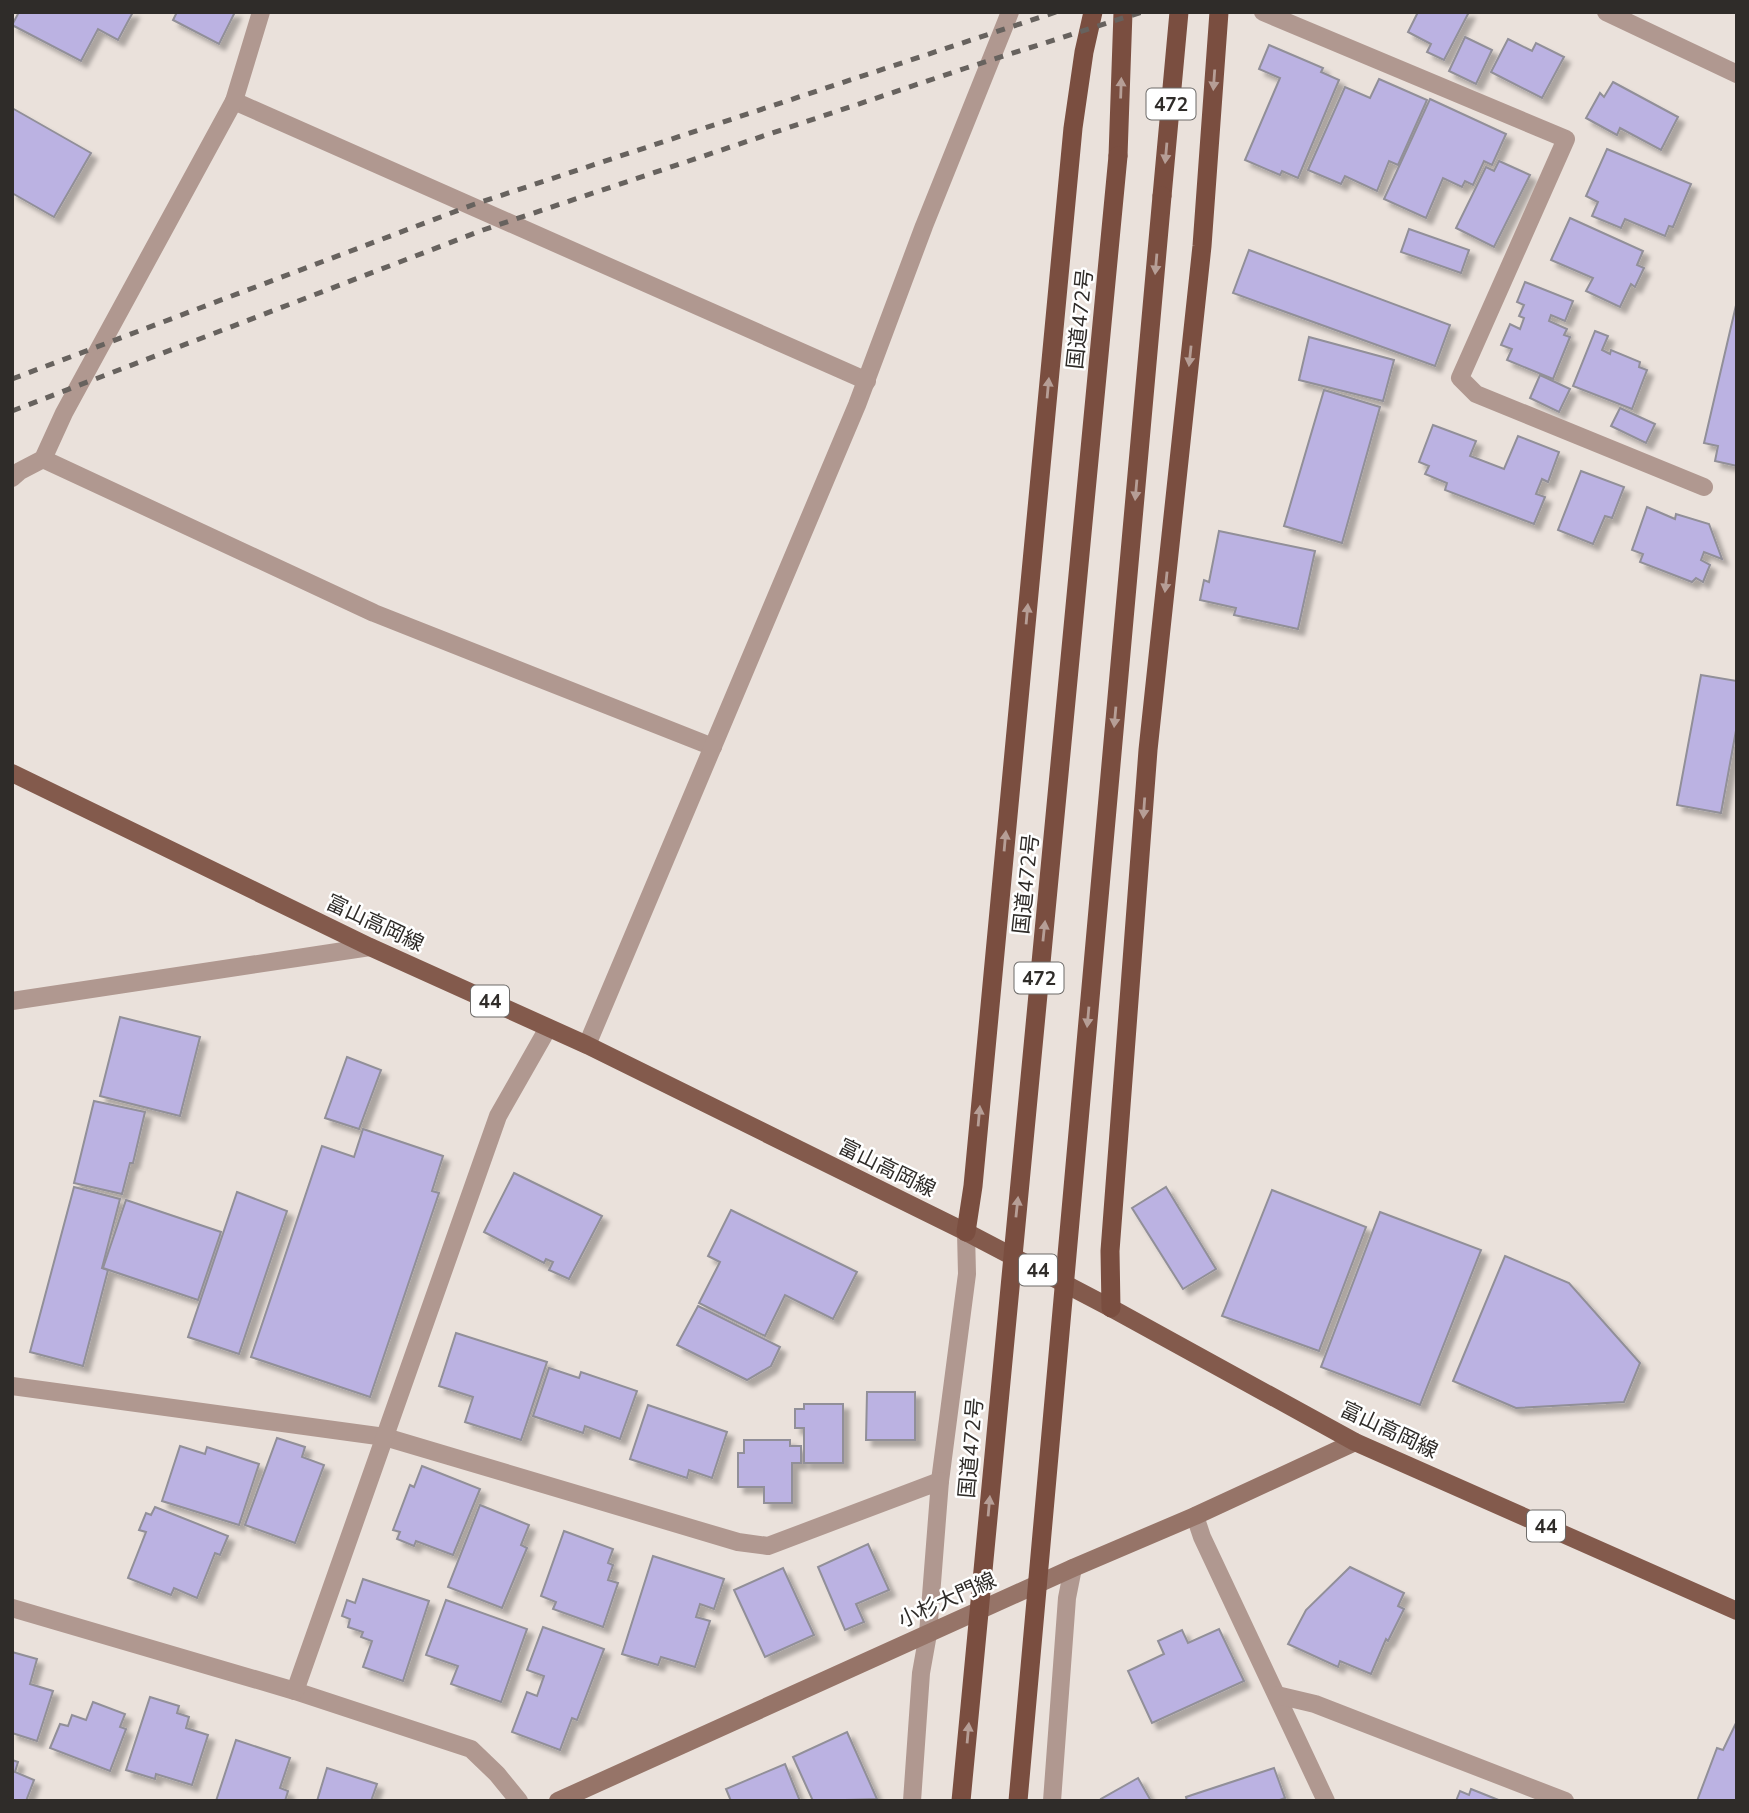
<svg xmlns="http://www.w3.org/2000/svg" width="1749" height="1813" font-family="'Nunito Sans','Noto Sans JP',sans-serif">
<style>
.building{fill:#bbb2e2;stroke:#918f98;stroke-width:2;filter:url(#shadow)}
.lines{fill:none;stroke-linecap:round;stroke-linejoin:round}
.service{stroke:#b09890;stroke-width:18}
.minor{stroke:#b09890;stroke-width:18}
.tertiary{stroke:#b09890;stroke-width:18}
.secondary{stroke:#967468;stroke-width:18}
.primary{stroke:#835a4c;stroke-width:18}
.trunk{stroke:#7a4e40;stroke-width:19}
.rail{stroke:#67625e;stroke-width:5;stroke-dasharray:9 9;stroke-linecap:butt}
.trunk-bridge{stroke:#7a4e40;stroke-width:19}
.oneway{fill:#b69e96}
.labels{text-anchor:middle;stroke-width:5;stroke-linejoin:round;paint-order:stroke}
.shield{fill:#fff;stroke:#6d6b69;stroke-width:2}
.shield-label{font-size:19px;font-weight:bold;fill:#2f2c29}
.street-label{font-size:21px;fill:#2f2c29;stroke:#fff}
</style>
<defs>
<filter id="shadow"><feDropShadow dx="6" dy="6" stdDeviation="2" flood-color="#0004"/></filter>
</defs>
<rect width="100%" height="100%" fill="#eae1db"/>
<g class="building">
<polygon points="19,12 133,12 118,40 98,29 81,61 12,25"/>
<polygon points="177,12 235,12 219,44 173,20"/>
<polygon points="1418,12 1469,12 1444,60 1427,52 1431,44 1408,32"/>
<polygon points="1465,37 1492,50 1476,84 1449,71"/>
<polygon points="1508,39 1532,51 1536,43 1564,57 1542,98 1491,72"/>
<polygon points="1269,45 1323,68 1321,72 1339,80 1298,178 1282,171 1280,175 1245,160 1280,78 1259,69"/>
<polygon points="1379,79 1427,100 1398,165 1389,161 1377,191 1345,176 1341,184 1308,170 1345,87 1370,98"/>
<polygon points="1613,82 1678,117 1661,150 1620,128 1617,135 1586,118 1600,93 1604,97"/>
<polygon points="1430,99 1506,134 1492,165 1484,161 1473,185 1465,181 1462,187 1443,178 1426,218 1384,199"/>
<polygon points="12,108 91,153 54,217 12,193"/>
<polygon points="1607,149 1691,184 1673,227 1669,226 1665,236 1625,219 1621,228 1592,216 1598,202 1586,196"/>
<polygon points="1499,161 1530,175 1494,247 1456,228 1486,167 1494,171"/>
<polygon points="1570,218 1643,251 1637,265 1644,268 1635,287 1631,284 1620,307 1586,291 1593,278 1551,260"/>
<polygon points="1409,229 1469,250 1461,273 1401,252"/>
<polygon points="1249,250 1450,325 1435,366 1233,293"/>
<polygon points="1525,282 1573,301 1565,321 1551,315 1549,321 1567,329 1564,335 1570,337 1553,379 1507,360 1512,349 1501,345 1510,324 1520,329 1524,318 1519,316 1524,305 1517,302"/>
<polygon points="1737,301 1737,466 1715,461 1718,446 1704,443"/>
<polygon points="1595,331 1608,336 1602,350 1610,354 1611,350 1640,362 1639,367 1647,370 1632,409 1573,386"/>
<polygon points="1309,337 1394,360 1383,401 1299,380"/>
<polygon points="1540,375 1570,389 1559,412 1530,398"/>
<polygon points="1324,390 1380,407 1342,543 1284,526"/>
<polygon points="1620,408 1655,424 1646,443 1611,426"/>
<polygon points="1433,425 1476,441 1470,456 1504,469 1518,436 1559,452 1548,482 1542,479 1536,494 1545,497 1534,524 1445,490 1447,483 1425,474 1429,466 1419,462"/>
<polygon points="1581,471 1624,487 1612,518 1605,516 1593,544 1558,530"/>
<polygon points="1647,507 1675,519 1676,514 1709,524 1722,559 1704,552 1701,560 1710,565 1703,582 1696,578 1692,582 1640,562 1643,554 1632,550"/>
<polygon points="1219,531 1315,551 1298,629 1234,615 1236,608 1200,600 1204,580 1209,582"/>
<polygon points="1701,675 1737,681 1737,725 1721,813 1677,805"/>
<polygon points="120,1017 200,1037 180,1116 100,1096"/>
<polygon points="347,1057 381,1070 359,1129 325,1118"/>
<polygon points="94,1101 145,1112 133,1163 130,1163 122,1194 74,1183"/>
<polygon points="363,1129 443,1156 432,1191 439,1193 370,1397 251,1357 322,1146 354,1157"/>
<polygon points="514,1173 602,1216 569,1279 549,1270 553,1262 546,1259 544,1263 484,1232"/>
<polygon points="74,1187 120,1199 102,1268 108,1270 83,1366 30,1352"/>
<polygon points="1166,1187 1216,1269 1183,1289 1132,1208"/>
<polygon points="1272,1190 1366,1227 1319,1351 1222,1316"/>
<polygon points="237,1192 287,1211 239,1354 188,1337"/>
<polygon points="126,1200 221,1232 198,1300 103,1268"/>
<polygon points="731,1210 857,1272 833,1319 785,1295 765,1336 699,1303 720,1262 708,1256"/>
<polygon points="1380,1212 1481,1250 1420,1405 1321,1367"/>
<polygon points="1505,1256 1569,1283 1640,1363 1624,1402 1516,1408 1453,1381"/>
<polygon points="698,1306 780,1347 771,1366 747,1380 677,1345"/>
<polygon points="456,1333 547,1362 521,1440 465,1422 473,1397 439,1386"/>
<polygon points="549,1368 579,1378 581,1372 637,1391 620,1439 585,1426 583,1433 533,1416"/>
<polygon points="867,1392 915,1392 915,1440 866,1440"/>
<polygon points="804,1404 843,1404 843,1463 804,1463 804,1428 795,1428 795,1409 804,1409"/>
<polygon points="648,1405 727,1432 712,1478 689,1470 687,1478 630,1459"/>
<polygon points="277,1438 305,1447 302,1457 324,1465 295,1543 245,1525"/>
<polygon points="744,1440 790,1440 790,1446 801,1446 801,1463 792,1463 792,1503 764,1503 764,1487 738,1487 738,1453 744,1453"/>
<polygon points="180,1446 205,1454 207,1447 259,1464 239,1525 162,1501"/>
<polygon points="422,1466 480,1489 453,1555 416,1541 414,1546 397,1539 400,1532 393,1530 410,1485 414,1487"/>
<polygon points="480,1505 529,1525 521,1545 527,1548 502,1608 448,1587"/>
<polygon points="155,1507 228,1536 220,1555 215,1553 197,1598 174,1588 171,1595 128,1578 146,1532 139,1530 146,1513 151,1515"/>
<polygon points="564,1531 613,1549 608,1563 613,1565 608,1580 618,1583 603,1627 553,1609 556,1602 541,1596"/>
<polygon points="868,1544 889,1590 856,1604 864,1622 845,1630 818,1567"/>
<polygon points="653,1556 724,1579 714,1609 700,1604 696,1617 710,1621 695,1667 661,1657 658,1665 622,1654"/>
<polygon points="1350,1567 1404,1593 1398,1606 1404,1609 1388,1641 1386,1639 1371,1674 1340,1661 1338,1667 1288,1644 1306,1610"/>
<polygon points="783,1568 814,1635 765,1657 734,1590"/>
<polygon points="363,1579 429,1601 403,1681 363,1667 372,1641 361,1637 363,1632 348,1627 350,1619 342,1616 347,1600 355,1603"/>
<polygon points="446,1600 527,1629 501,1702 451,1684 458,1666 426,1655"/>
<polygon points="543,1627 604,1649 577,1720 572,1718 560,1750 512,1732 527,1692 537,1696 544,1676 527,1670"/>
<polygon points="1219,1629 1244,1681 1152,1723 1128,1671 1164,1654 1158,1641 1182,1630 1188,1643"/>
<polygon points="12,1652 37,1659 30,1684 53,1691 37,1741 12,1733"/>
<polygon points="150,1697 179,1706 177,1713 189,1717 186,1728 208,1735 192,1785 156,1774 155,1779 126,1770"/>
<polygon points="93,1702 125,1714 120,1727 126,1729 110,1771 50,1748 60,1724 68,1726 72,1715 86,1720"/>
<polygon points="1737,1721 1737,1801 1697,1801 1717,1748 1723,1750"/>
<polygon points="847,1732 877,1799 813,1801 793,1757"/>
<polygon points="236,1740 290,1758 280,1788 288,1791 285,1801 216,1801"/>
<polygon points="12,1760 18,1762 15,1772 34,1780 26,1801 12,1801"/>
<polygon points="785,1764 800,1801 731,1801 726,1789"/>
<polygon points="327,1768 377,1784 371,1801 317,1801"/>
<polygon points="1274,1768 1285,1798 1277,1801 1187,1801 1186,1797"/>
<polygon points="1138,1778 1151,1801 1102,1801 1101,1799"/>
<polygon points="1471,1789 1501,1801 1456,1801 1460,1791 1469,1795"/>
</g>
<g class="lines">
<g class="service">
<polyline points="1263,12 1566,139 1460,378 1476,394 1704,487"/>
<polyline points="940,1481 967,1274 966,1232"/>
</g>
<g class="minor">
<polyline points="234,101 867,381"/>
<polyline points="43,459 374,613 713,747"/>
<polyline points="12,478 20,471 43,459 64,413 234,101 261,12"/>
<polyline points="12,1001 370,947"/>
<polyline points="587,1045 857,405 924,226 1010,12"/>
<polyline points="12,1386 385,1437 738,1542 768,1546 940,1481 928,1634 921,1673 912,1801"/>
<polyline points="1195,1516 1202,1537 1326,1801"/>
<polyline points="12,1608 295,1691 471,1749 497,1774 519,1801"/>
<polyline points="295,1691 498,1116 548,1028"/>
<polyline points="1277,1695 1315,1704 1565,1801"/>
<polyline points="1052,1801 1067,1598 1073,1568"/>
</g>
<polyline class="tertiary" points="1606,12 1737,74"/>
<polyline class="secondary" points="558,1801 1073,1568 1195,1516 1355,1442"/>
<polyline class="primary" points="12,773 370,947 587,1045 966,1232 1111,1308 1355,1442 1737,1611"/>
<g class="trunk">
<polyline points="1118,156 1123,12"/>
<polyline points="1162,196 1179,12"/>
<polyline points="966,1232 973,1186 1073,128 1084,52 1093,12"/>
<polyline points="1111,1308 1110,1251 1148,750 1202,246 1219,12"/>
</g>
<g class="rail">
<polyline points="12,379 475,204 1056,12"/>
<polyline points="12,411 483,230 966,68 1142,12"/>
</g>
<g class="trunk-bridge">
<polyline points="961,1801 1118,156"/>
<polyline points="1018,1801 1162,196"/>
</g>
</g>
<defs><path id="oneway-solid" d="M-6-.8H1V-3.2L6.5 0L1 3.2V.8H-6Z" transform="scale(1.75)"/></defs>
<g class="oneway">
<use href="#oneway-solid" transform="translate(1214 80) rotate(94)"/>
<use href="#oneway-solid" transform="translate(1121 88) rotate(-88)"/>
<use href="#oneway-solid" transform="translate(1166 153) rotate(95)"/>
<use href="#oneway-solid" transform="translate(1156 264) rotate(95)"/>
<use href="#oneway-solid" transform="translate(1190 356) rotate(96)"/>
<use href="#oneway-solid" transform="translate(1048 388) rotate(-85)"/>
<use href="#oneway-solid" transform="translate(1136 490) rotate(95)"/>
<use href="#oneway-solid" transform="translate(1166 582) rotate(96)"/>
<use href="#oneway-solid" transform="translate(1027 614) rotate(-85)"/>
<use href="#oneway-solid" transform="translate(1115 717) rotate(95)"/>
<use href="#oneway-solid" transform="translate(1144 808) rotate(94)"/>
<use href="#oneway-solid" transform="translate(1005 841) rotate(-85)"/>
<use href="#oneway-solid" transform="translate(1044 931) rotate(-84)"/>
<use href="#oneway-solid" transform="translate(1088 1017) rotate(95)"/>
<use href="#oneway-solid" transform="translate(979 1116) rotate(-85)"/>
<use href="#oneway-solid" transform="translate(1017 1207) rotate(-84)"/>
<use href="#oneway-solid" transform="translate(989 1506) rotate(-85)"/>
<use href="#oneway-solid" transform="translate(968 1733) rotate(-85)"/>
</g>
<g class="labels">
<g class="shield">
<rect x="1146.5" y="88.5" width="49" height="31" rx="5"/>
<rect x="1014.5" y="962.5" width="49" height="31" rx="5"/>
<rect x="471" y="985.5" width="38" height="31" rx="5"/>
<rect x="1019" y="1254.5" width="38" height="31" rx="5"/>
<rect x="1527" y="1510.5" width="38" height="31" rx="5"/>
</g>
<g class="shield-label">
<text x="1171" y="111">472</text>
<text x="1039" y="985">472</text>
<text x="490" y="1008">44</text>
<text x="1038" y="1277">44</text>
<text x="1546" y="1533">44</text>
</g>
<g class="street-label">
<text transform="translate(1080 319) rotate(-84)" y="7">国道472号</text>
<text transform="translate(1026 884) rotate(-84)" y="7">国道472号</text>
<text transform="translate(375 923) rotate(25)" y="7">富山高岡線</text>
<text transform="translate(887 1168) rotate(26)" y="7">富山高岡線</text>
<text transform="translate(1389 1430) rotate(25)" y="7">富山高岡線</text>
<text transform="translate(971 1448) rotate(-85)" y="7">国道472号</text>
<text transform="translate(947 1600) rotate(-24)" y="7">小杉大門線</text>
</g>
</g>
<rect width="1749" height="1813" fill="none" stroke="#2f2c29" stroke-width="28"/>
</svg>
